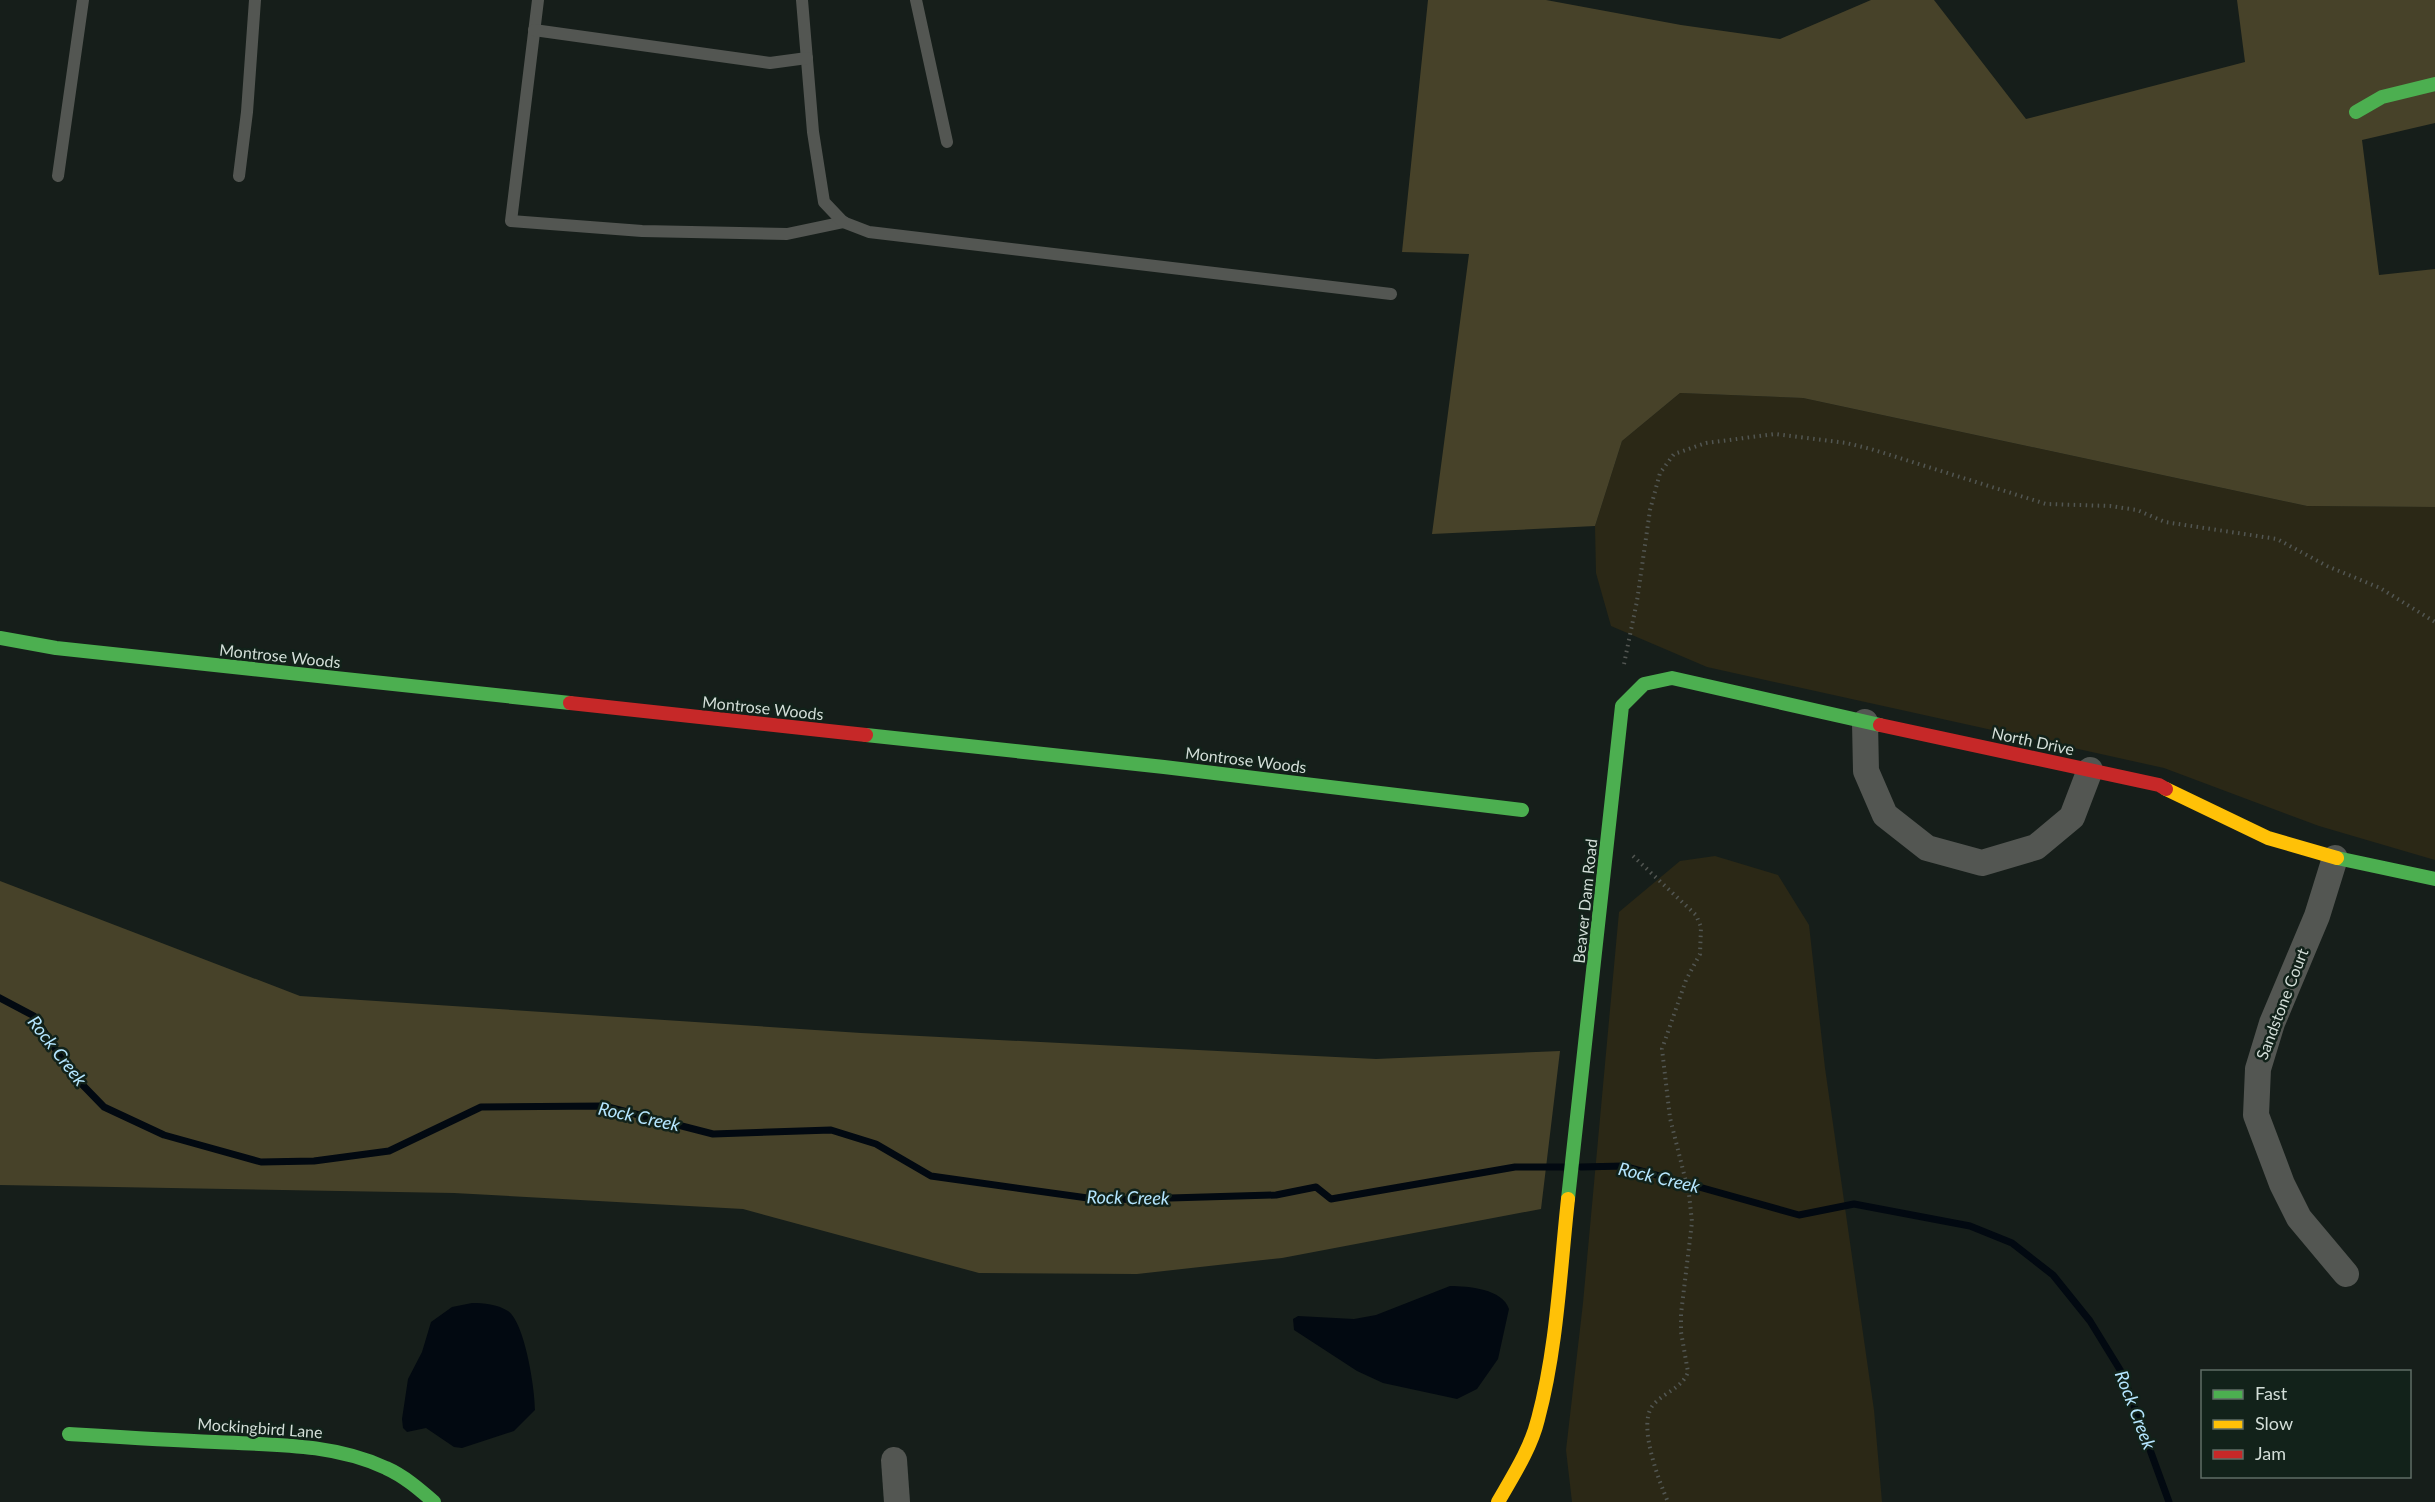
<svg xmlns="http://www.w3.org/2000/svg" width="2435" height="1502" font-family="Lato,sans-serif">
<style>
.green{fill:#2b2816}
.forest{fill:#474229}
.water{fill:#020911}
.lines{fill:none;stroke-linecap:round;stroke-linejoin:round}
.stream{stroke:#020911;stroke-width:7}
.path{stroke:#525652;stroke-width:4;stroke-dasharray:1.5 4.5;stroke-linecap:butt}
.lane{stroke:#535652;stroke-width:12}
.street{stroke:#535652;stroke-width:26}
.fast{stroke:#4caf50;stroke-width:14}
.slow{stroke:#ffc107;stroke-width:14}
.jam{stroke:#c62828;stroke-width:14}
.labels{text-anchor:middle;stroke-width:5;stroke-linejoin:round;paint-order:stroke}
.street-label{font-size:16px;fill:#d3ded8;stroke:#12221a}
.water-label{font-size:18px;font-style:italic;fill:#b5e6ff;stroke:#12221a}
</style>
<rect width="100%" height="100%" fill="#161e1a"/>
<g class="green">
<polygon points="1680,393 1803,398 2307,506 2435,507 2435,860 2319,826 2164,768 1707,667 1611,626 1596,573 1595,526 1622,441"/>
<polygon points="1715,856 1778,875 1809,925 1825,1068 1874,1410 1882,1502 1572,1502 1566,1450 1583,1303 1619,912 1680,861"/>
</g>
<g class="forest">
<polygon points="1428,0 1546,0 1681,25 1780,39 1871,0 1934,0 2026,119 2245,62 2237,0 2435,0 2435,123 2362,140 2379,275 2435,269 2435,507 2307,506 1803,398 1680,393 1622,441 1595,526 1432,534 1469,254 1402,252"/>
<polygon points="0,881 300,996 861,1033 1376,1059 1560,1051 1541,1209 1282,1258 1137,1274 979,1273 743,1209 454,1193 0,1185"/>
</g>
<g class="water">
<path d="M1450 1286C1468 1286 1503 1289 1509 1309L1498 1359 1477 1389 1457 1399 1383 1383 1357 1371 1294 1330 1293 1319 1298 1316 1354 1319 1376 1315Z"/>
<path d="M472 1303C484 1303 497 1304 508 1311 525 1323 535 1389 535 1410L514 1431 462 1448 454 1447 426 1428 407 1432 403 1428 402 1419 408 1379 422 1352 431 1322 452 1307Z"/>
</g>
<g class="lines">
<g class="stream">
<polyline points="0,998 34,1016 71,1073 104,1107 164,1135 261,1162 314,1161 389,1151 481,1107 604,1106 713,1134 831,1130 876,1144 931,1176 1102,1200 1276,1195 1316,1187 1331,1199 1515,1167 1564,1167"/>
<polyline points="1581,1167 1624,1166 1799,1215 1854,1204 1970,1226 2012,1243 2053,1275 2090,1321 2122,1373 2169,1502"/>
</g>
<g class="path">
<polyline points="1624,664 1637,601 1650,510 1660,473 1674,454 1706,443 1775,434 1846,443 1871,449 2046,504 2110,506 2137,510 2165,522 2277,539 2327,566 2380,588 2435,622"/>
<path d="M1633 856 1696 915 1701 927 1700 954 1686 980 1662 1049 1670 1118 1689 1194 1692 1222 1681 1314V1332L1688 1372C1682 1388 1665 1392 1654 1404 1636 1422 1659 1481 1668 1502"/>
</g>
<g class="lane">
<polyline points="538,0 511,221 642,231 787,234 844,222"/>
<polyline points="802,0 813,132 824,202 843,222 869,232 1391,294"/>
<polyline points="916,0 947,142"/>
<polyline points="534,30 770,63 807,58"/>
<polyline points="58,176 83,0"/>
<polyline points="239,176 247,112 255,0"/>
</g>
<g class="street">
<polyline points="1865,722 1866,771 1885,815 1927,848 1982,863 2036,847 2072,817 2090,770"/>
<polyline points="2335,858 2317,916 2272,1023 2258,1069 2256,1115 2282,1184 2299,1218 2346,1274"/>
<polyline points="894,1460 897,1502"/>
</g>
<g class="fast">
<polyline points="2356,112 2382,97 2435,84"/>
<polyline points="0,638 56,648 570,703"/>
<polyline points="866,735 1164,767 1522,810"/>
<polyline points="2337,858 2435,879"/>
<polyline points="1568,1199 1622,706 1644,684 1672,678 1880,725"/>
<path d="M69 1434C118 1437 166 1440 215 1442 272 1445 333 1443 386 1468 404 1476 419 1489 434 1502"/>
</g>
<g class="slow">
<polyline points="2166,789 2268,838 2337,858"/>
<path d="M1498 1502C1513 1476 1531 1448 1538 1419 1557 1348 1560 1272 1568 1199"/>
</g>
<g class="jam">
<polyline points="570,703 866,735"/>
<polyline points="1880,725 2159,785 2166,789"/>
</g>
</g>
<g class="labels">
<g class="street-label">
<text transform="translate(280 656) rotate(6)" y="6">Montrose Woods</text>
<text transform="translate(763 708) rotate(6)" y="6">Montrose Woods</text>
<text transform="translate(2033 741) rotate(12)" y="6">North Drive</text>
<text transform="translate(1246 760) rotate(7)" y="6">Montrose Woods</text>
<text transform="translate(1585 901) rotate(-84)" y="6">Beaver Dam Road</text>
<text transform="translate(2282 1004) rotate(-69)" y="6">Sandstone Court</text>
<text transform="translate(260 1428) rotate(4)" y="6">Mockingbird Lane</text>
</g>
<g class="water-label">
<text transform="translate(57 1051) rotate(52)" y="6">Rock Creek</text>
<text transform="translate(639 1117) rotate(12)" y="6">Rock Creek</text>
<text transform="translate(1659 1178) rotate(13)" y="6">Rock Creek</text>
<text transform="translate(1128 1198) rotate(1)" y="6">Rock Creek</text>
<text transform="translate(2135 1410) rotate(69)" y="6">Rock Creek</text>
</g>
</g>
<rect x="2201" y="1370" width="210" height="108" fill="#12221a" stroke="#5f6d66" stroke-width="1.5"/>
<rect x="2213" y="1390" width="30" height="9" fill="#4caf50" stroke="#5f6d66" stroke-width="1.5"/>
<text x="2255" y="1400" font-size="18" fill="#d3ded8">Fast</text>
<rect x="2213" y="1420" width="30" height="9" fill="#ffc107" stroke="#5f6d66" stroke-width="1.5"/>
<text x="2255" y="1430" font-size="18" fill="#d3ded8">Slow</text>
<rect x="2213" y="1450" width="30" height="9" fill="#c62828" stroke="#5f6d66" stroke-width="1.5"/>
<text x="2255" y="1460" font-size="18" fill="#d3ded8">Jam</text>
</svg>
